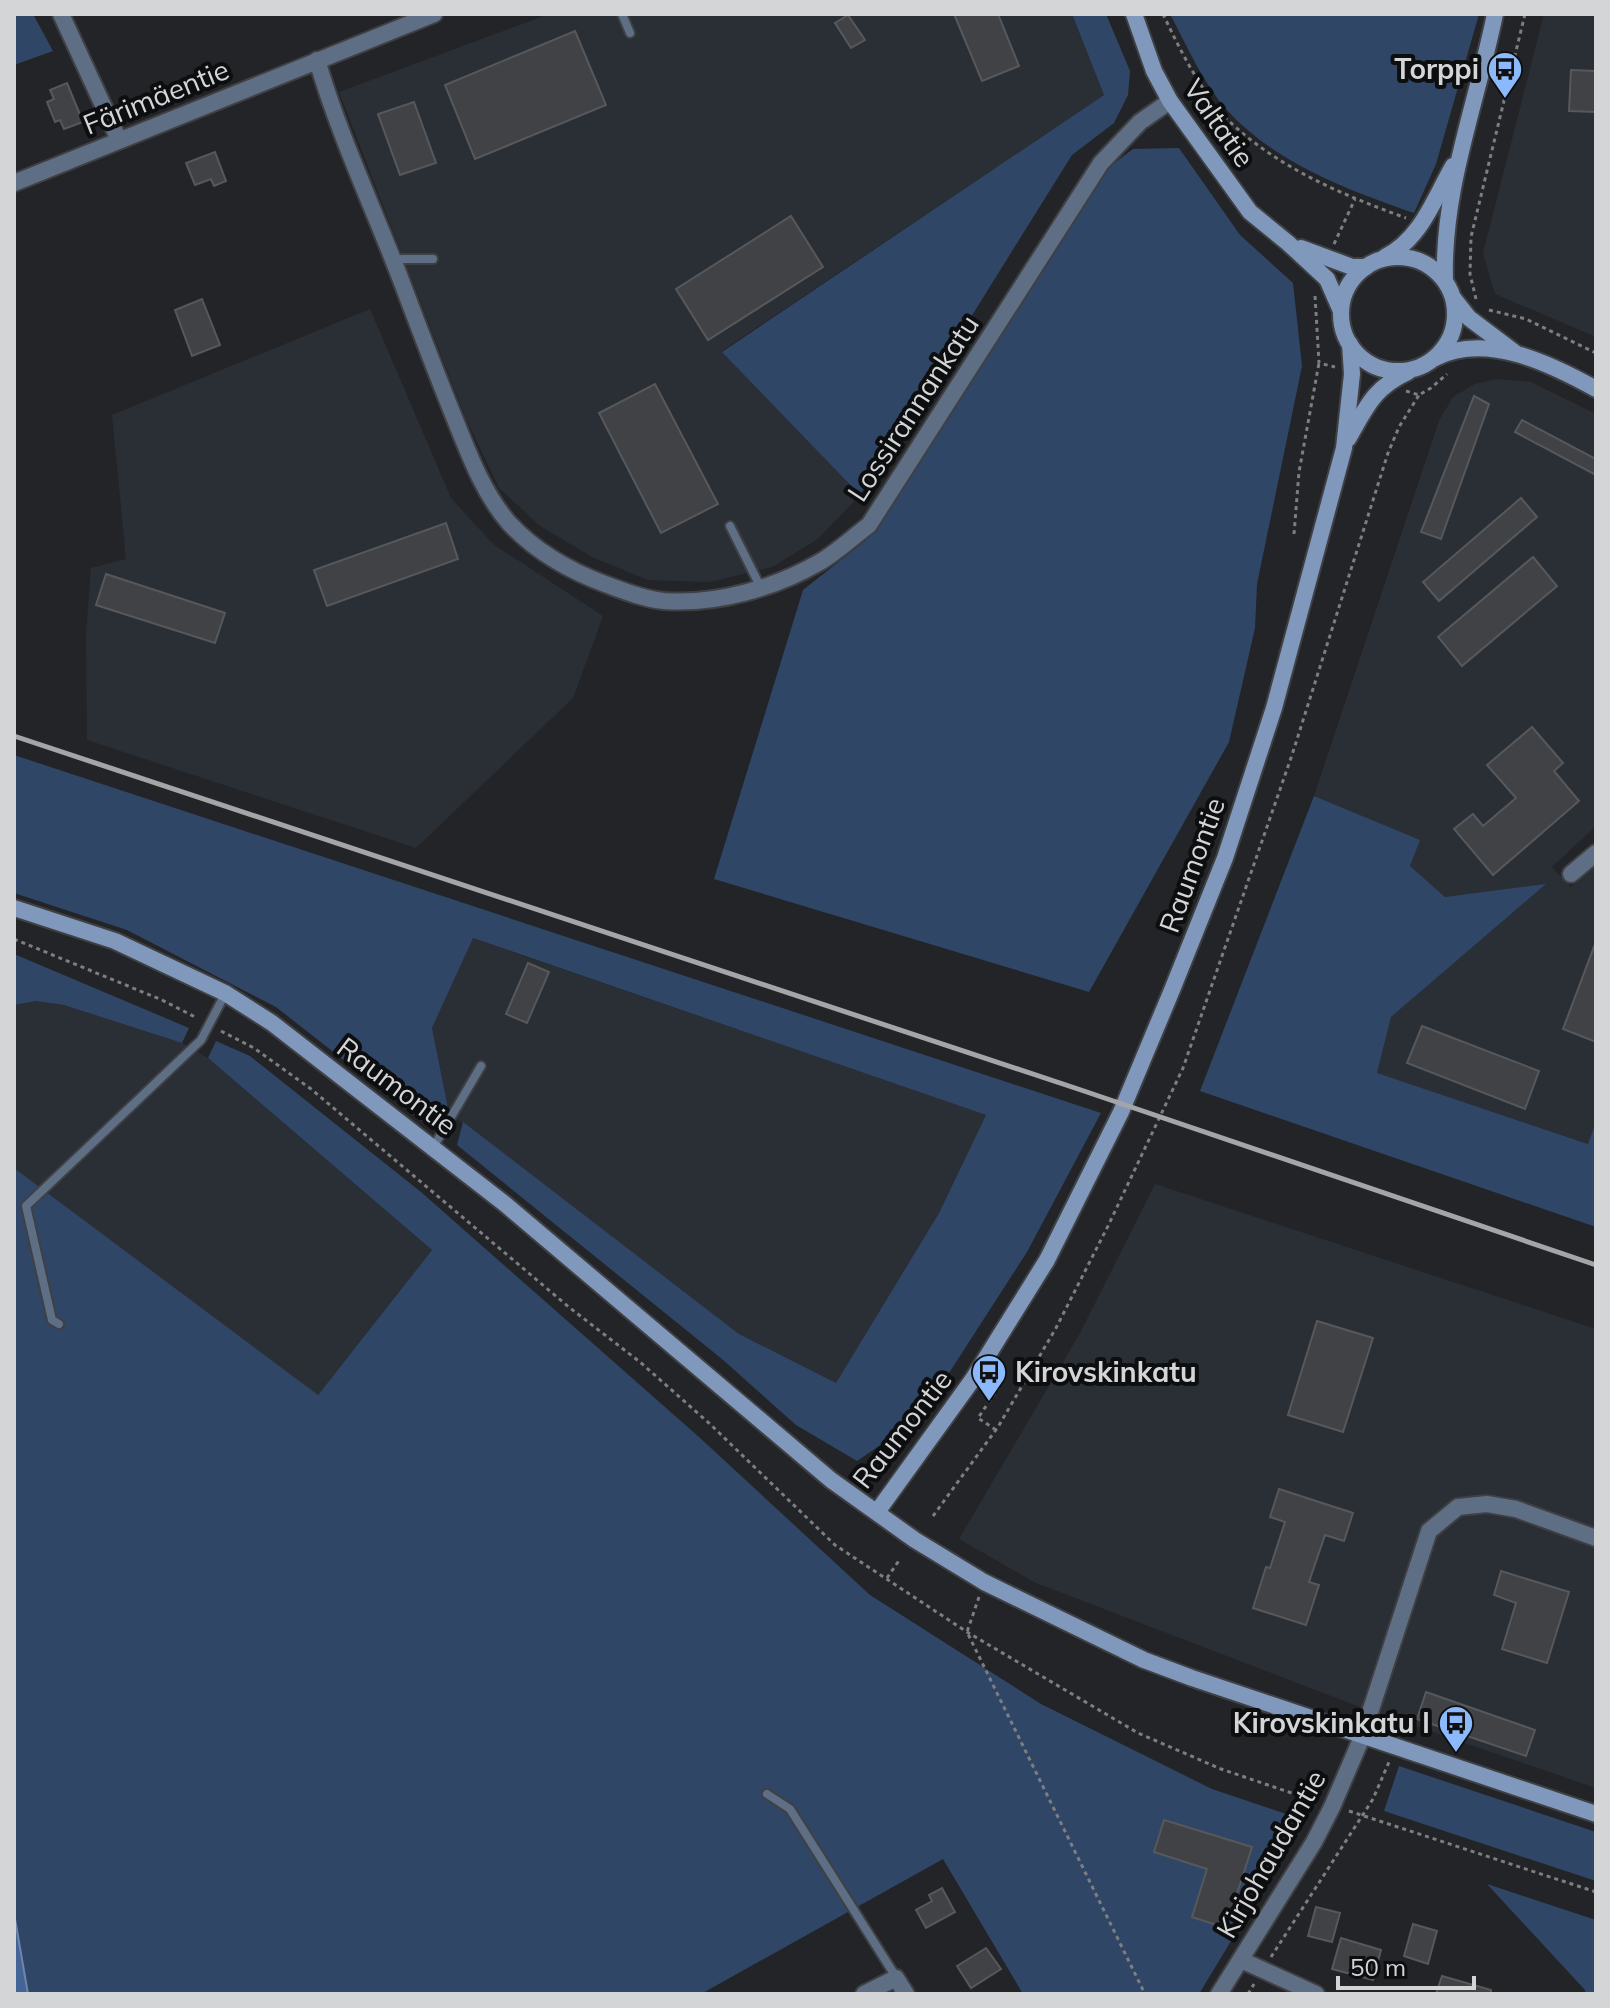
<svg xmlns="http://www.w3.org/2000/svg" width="1610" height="2008" font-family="Mulish,sans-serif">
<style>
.built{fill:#2a2f36}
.green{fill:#304667}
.water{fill:#426497;stroke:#6e86aa;stroke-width:2}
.building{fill:#404245;stroke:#56585b;stroke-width:2}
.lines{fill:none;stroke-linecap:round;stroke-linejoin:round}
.lane-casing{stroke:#3f4043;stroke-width:12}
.street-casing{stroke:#3f4043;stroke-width:20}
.secondary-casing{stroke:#3f4043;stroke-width:20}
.path{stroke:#7d7e80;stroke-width:3;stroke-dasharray:4 4;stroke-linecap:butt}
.lane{stroke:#5e6e85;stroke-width:8}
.street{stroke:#5e6e85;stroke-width:16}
.secondary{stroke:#7f98bc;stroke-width:16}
.rail{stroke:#a4a5a6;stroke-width:5}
.labels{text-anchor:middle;stroke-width:8;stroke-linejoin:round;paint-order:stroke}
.poi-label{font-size:28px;font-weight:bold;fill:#d4d5d6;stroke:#0d0e0f;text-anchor:end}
.street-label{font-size:28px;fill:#d4d5d6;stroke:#0d0e0f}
</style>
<rect width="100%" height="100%" fill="#232427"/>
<g class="built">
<polygon points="549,14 1072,14 1104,95 722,351 860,495 818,539 772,567 710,582 648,580 592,557 540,526 499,488 466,419 339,92"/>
<polygon points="1544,14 1596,14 1596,337 1495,294 1483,253"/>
<polygon points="370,309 451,498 493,544 603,616 573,698 416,848 87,740 86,635 91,568 126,559 112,415"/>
<polygon points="1497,379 1531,382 1596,414 1596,826 1552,867 1571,887 1596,866 1596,1122 1589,1144 1377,1074 1391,1017 1544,886 1445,897 1410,866 1419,840 1314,796 1439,421 1453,397 1475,384"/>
<polygon points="472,938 986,1115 939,1213 836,1383 739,1334 449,1113 432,1028"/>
<polygon points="36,1001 64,1005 182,1043 208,1058 432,1250 317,1396 14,1168 14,1005"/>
<polygon points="1155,1184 1596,1329 1596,1788 1360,1707 1036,1583 959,1539 1079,1335"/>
</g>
<g class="green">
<polygon points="14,14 33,14 53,51 14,65"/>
<polygon points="1072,14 1106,14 1130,71 1128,95 1114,123 1072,155 860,495 722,352 1104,95"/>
<path d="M1170 14H1479L1436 164 1414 213C1348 190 1275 163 1227 110 1203 83 1187 46 1170 14Z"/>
<polygon points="1179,148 1240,235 1293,283 1302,366 1257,584 1255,628 1229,742 1089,992 714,879 803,590 865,541 1097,176 1133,149"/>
<polygon points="14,755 1101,1113 1027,1252 920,1418 857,1461 796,1425 722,1359 457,1145 463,1122 739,1334 836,1383 939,1213 986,1115 473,938 432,1028 449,1113 428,1126 276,1007 127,930 14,893"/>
<polygon points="1314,796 1420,840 1410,866 1445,897 1546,884 1391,1017 1377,1073 1588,1144 1596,1122 1596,1227 1200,1091"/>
<polygon points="14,954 189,1028 182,1043 64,1005 36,1001 14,1005"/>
<polygon points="216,1041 250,1056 421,1192 699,1437 870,1595 1041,1704 1212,1789 1304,1820 1199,1994 1023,1994 943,1859 701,1994 28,1994 14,1913 14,1168 318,1395 432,1250 208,1058"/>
<polygon points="1399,1766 1596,1832 1596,1881 1384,1811"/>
<polygon points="1487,1884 1596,1920 1596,1994 1586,1994 1585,1990"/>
</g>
<polygon class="water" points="14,1913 28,1994 14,1994"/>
<g class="building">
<polygon points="954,14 998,14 1019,66 982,81"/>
<polygon points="848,15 865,40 851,48 835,23"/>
<polygon points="575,31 606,105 475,159 445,85"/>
<polygon points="1571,70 1596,71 1596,112 1569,111"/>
<polygon points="67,83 83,122 64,129 60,120 55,122 47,102 54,99 50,90"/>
<polygon points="414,102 436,163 400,175 378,114"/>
<polygon points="215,152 226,181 214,186 211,179 195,185 186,163"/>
<polygon points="791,216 823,267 708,340 676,289"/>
<polygon points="202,299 220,345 192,356 175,310"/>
<polygon points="655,384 718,504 661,533 599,413"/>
<polygon points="1474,396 1489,404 1441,539 1421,532"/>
<polygon points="1522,420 1596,459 1596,475 1515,432"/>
<polygon points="1521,498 1537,517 1439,601 1423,582"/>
<polygon points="446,523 458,559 327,606 314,570"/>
<polygon points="1533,557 1557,586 1462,666 1438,637"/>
<polygon points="106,574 225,613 215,643 96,605"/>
<polygon points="1532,727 1563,763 1554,771 1579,801 1493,875 1454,829 1473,814 1483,826 1516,798 1487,765"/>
<polygon points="1595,944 1596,944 1596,1042 1563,1029"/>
<polygon points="528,963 549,972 527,1023 506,1014"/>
<polygon points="1422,1026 1539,1071 1525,1109 1407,1063"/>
<polygon points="1317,1321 1373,1338 1343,1432 1288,1415"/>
<polygon points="1279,1489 1353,1513 1344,1541 1325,1535 1309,1582 1319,1585 1306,1625 1253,1608 1266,1567 1270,1568 1285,1522 1270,1517"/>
<polygon points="1501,1571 1569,1592 1547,1663 1502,1649 1516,1603 1494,1595"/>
<polygon points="1426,1692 1535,1730 1526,1756 1417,1719"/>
<polygon points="1164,1820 1252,1847 1226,1928 1192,1917 1207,1869 1154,1852"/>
<polygon points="942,1888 955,1912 926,1928 916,1910 932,1901 929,1895"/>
<polygon points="1316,1907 1340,1913 1332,1942 1308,1936"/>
<polygon points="1413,1924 1437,1931 1428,1964 1404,1956"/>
<polygon points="1341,1938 1381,1950 1373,1980 1332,1969"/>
<polygon points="986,1948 1001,1969 971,1988 957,1966"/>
<polygon points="1442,1976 1491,1990 1491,1994 1436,1994"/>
</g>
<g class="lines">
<g class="lane-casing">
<g id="lane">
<polyline points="622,14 630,33"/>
<polyline points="393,259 433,259"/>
<polyline points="730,526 761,588"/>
<polyline points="434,1146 481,1066"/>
<polyline points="59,1324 52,1320 26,1206 201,1040 225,994"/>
<polyline points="767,1794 790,1809 896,1977"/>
</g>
</g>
<g class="street-casing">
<g id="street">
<polyline points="61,14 119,140"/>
<path d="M317 60C339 135 373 207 401 280 419 328 437 375 456 422 470 457 484 494 509 523 535 551 570 571 605 584 624 591 644 599 664 601 716 605 775 588 820 562 837 552 853 537 869 525L1101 163 1140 122 1170 101"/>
<polyline points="14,183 434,14"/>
<polyline points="1571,874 1596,853"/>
<polyline points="1241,1960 1316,1994"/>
<polyline points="864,1994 896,1978 906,1994"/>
<polyline points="1219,1994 1314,1842 1332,1807 1362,1737 1429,1531 1458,1507 1487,1504 1516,1509 1596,1538"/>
</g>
</g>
<g class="secondary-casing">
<g id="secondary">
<polyline points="1134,14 1154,71 1170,101 1250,212 1288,243 1327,279 1341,311"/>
<polyline points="1301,248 1352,267 1366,267"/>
<path d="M1385 257C1421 239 1434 199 1453 166"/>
<circle cx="1398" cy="314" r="57"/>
<path d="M1445 281C1442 189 1477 103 1495 14"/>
<polyline points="1454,299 1469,318 1514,352"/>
<path d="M1435 358C1487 332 1551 364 1596 389"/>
<path d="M1348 439C1366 408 1373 388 1408 372"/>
<polyline points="14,908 115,941 225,993 272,1023 505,1204 831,1480 915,1540 984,1582 1144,1660 1192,1678 1596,1814"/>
<polyline points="877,1512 973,1379 1047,1260 1121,1112 1172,990 1225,858 1274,708 1344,448 1352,374 1350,344"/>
</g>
</g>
<g class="path">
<path d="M1163 14C1179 48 1196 81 1219 111 1225 119 1234 125 1241 132 1290 173 1346 196 1406 218"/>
<polyline points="1334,244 1355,199"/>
<polyline points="1315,296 1319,363 1335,367"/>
<polyline points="1476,299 1470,274 1471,237 1525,14"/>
<polyline points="1489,310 1526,319 1596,353"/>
<polyline points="1406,391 1419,395 1431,388 1447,374"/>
<polyline points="1294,534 1299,472 1319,363"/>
<polyline points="14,939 162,1000 197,1018"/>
<polyline points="221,1031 254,1048 311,1089 570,1308 640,1362 710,1424 835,1545 967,1632 1138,1733 1221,1769 1315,1801"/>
<polyline points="996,1430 978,1418 999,1387"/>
<polyline points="933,1516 998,1427 1056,1328 1108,1226 1183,1068 1292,755 1388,453 1399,427 1419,395"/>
<polyline points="887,1578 900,1559"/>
<polyline points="979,1597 967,1632 1145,1994"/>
<polyline points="1349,1811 1596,1892"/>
<polyline points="1217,1932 1235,1934"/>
<polyline points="1271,1957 1373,1799 1389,1762"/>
<polyline points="1248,1994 1254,1984"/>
</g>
<use href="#lane" class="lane"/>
<use href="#street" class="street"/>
<use href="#secondary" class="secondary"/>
<polyline class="rail" points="14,736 1081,1090 1596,1265"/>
</g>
<defs>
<g id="bus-pin" transform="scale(1.8)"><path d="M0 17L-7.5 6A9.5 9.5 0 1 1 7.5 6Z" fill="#8cb9fc" stroke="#0d0e0f"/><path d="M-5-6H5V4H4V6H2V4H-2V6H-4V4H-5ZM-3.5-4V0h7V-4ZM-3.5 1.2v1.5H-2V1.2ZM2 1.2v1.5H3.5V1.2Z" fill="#111"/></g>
</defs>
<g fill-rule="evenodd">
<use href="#bus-pin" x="1505" y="69"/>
<use href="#bus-pin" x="989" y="1372"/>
<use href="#bus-pin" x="1456" y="1723"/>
</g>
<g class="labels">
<g class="poi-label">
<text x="1479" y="79">Torppi</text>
<text x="1015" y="1382" text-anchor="start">Kirovskinkatu</text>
<text x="1430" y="1733">Kirovskinkatu I</text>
</g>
<g class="street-label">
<text transform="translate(156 97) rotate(-22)" y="10">Färimäentie</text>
<text transform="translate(1219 123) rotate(55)" y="10">Valtatie</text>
<text transform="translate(913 408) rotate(-57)" y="10">Lossirannankatu</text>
<text transform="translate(1192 865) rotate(-70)" y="10">Raumontie</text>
<text transform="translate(397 1086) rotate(37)" y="10">Raumontie</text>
<text transform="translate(902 1429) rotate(-52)" y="10">Raumontie</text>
<text transform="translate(1271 1854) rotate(-60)" y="10">Kirjohaudantie</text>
</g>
</g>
<rect width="1610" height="2008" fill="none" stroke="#d4d5d6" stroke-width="32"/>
<path d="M1338 1976v12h136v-12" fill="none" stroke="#d4d5d6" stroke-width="4"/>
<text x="1350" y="1976" font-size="24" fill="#d4d5d6" stroke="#0d0e0f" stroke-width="6" paint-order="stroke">50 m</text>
</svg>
